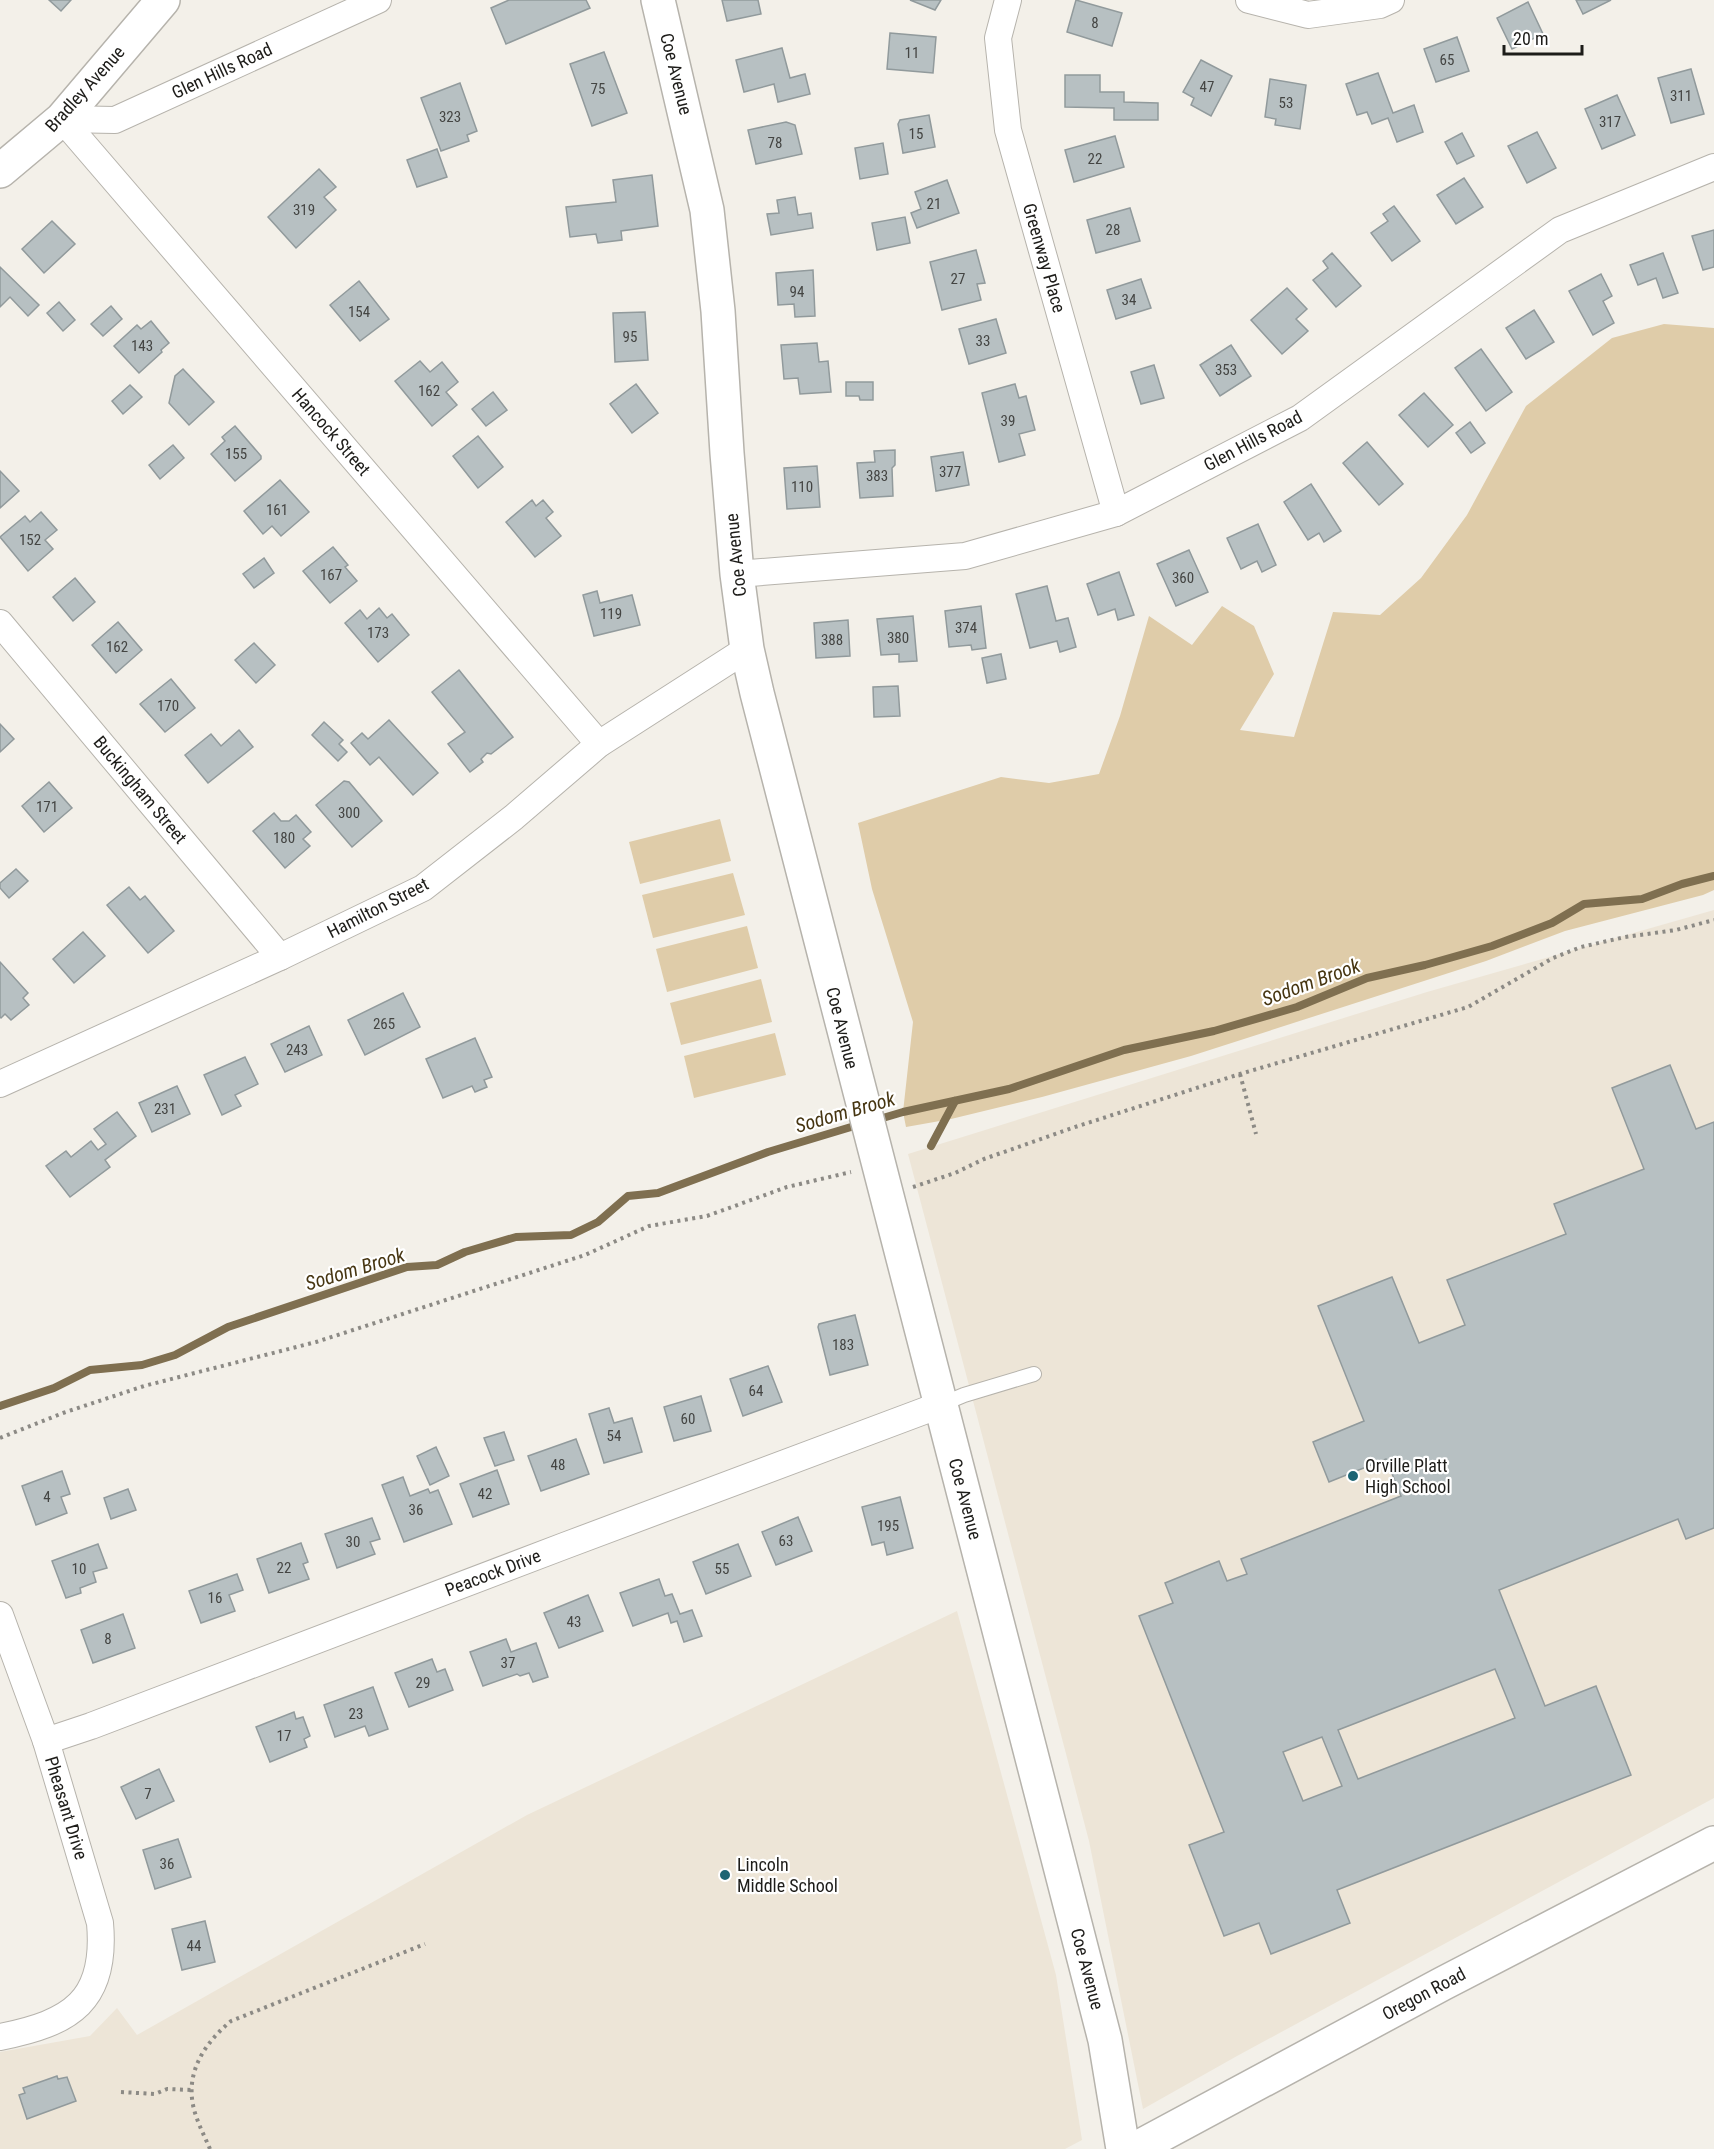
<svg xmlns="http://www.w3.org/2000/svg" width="1714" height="2149" font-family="'Roboto Condensed',sans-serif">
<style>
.built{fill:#ede5d7}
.green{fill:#dfcca9}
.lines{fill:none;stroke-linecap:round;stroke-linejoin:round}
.stream{stroke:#7f6f50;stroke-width:8}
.building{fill:#b7c0c2;stroke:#919a9c;stroke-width:1.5;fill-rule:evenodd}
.lane-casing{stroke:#b6b3ac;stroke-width:16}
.street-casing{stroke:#b6b3ac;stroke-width:28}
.secondary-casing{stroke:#b6b3ac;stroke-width:36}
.path{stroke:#8c8a85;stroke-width:4;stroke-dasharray:3 4.5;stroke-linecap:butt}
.lane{stroke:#fff;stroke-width:14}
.street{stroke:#fff;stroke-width:26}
.secondary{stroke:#fff;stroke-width:33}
.poi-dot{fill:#1c6473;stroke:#fff;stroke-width:2}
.labels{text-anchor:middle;stroke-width:4.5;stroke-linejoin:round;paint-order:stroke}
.number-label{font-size:15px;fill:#444543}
.street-label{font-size:18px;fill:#1d1c19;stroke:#fff}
.poi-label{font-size:18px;fill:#1d1c19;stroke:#fff;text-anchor:start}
.water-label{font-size:20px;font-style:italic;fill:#473612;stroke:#fff}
</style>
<rect width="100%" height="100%" fill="#f3f0e9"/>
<g class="built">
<polygon points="1714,910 1714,1798 1237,2056 1143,2109 1089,1841 908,1154 1427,992"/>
<polygon points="957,1611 1056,1975 1082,2140 1065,2149 0,2149 0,2052 90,2036 117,2008 137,2035 527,1815"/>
</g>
<g class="green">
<polygon points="1664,324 1714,328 1714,890 1703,895 1565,931 1486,961 1191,1056 1042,1097 951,1119 906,1127 903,1112 913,1022 872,889 858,823 1001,777 1049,783 1099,774 1120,716 1149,616 1192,645 1222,606 1254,626 1274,674 1240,730 1294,737 1333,612 1380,615 1421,578 1467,515 1526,406 1612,338"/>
<polygon points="720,819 731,861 640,884 629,842"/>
<polygon points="733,873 745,915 653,938 642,895"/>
<polygon points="747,926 758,968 667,992 656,949"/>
<polygon points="761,979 772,1022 681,1045 670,1003"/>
<polygon points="775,1033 786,1075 694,1098 684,1056"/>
</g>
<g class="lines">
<g class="stream">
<polyline points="876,1120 903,1112 1009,1089 1124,1050 1214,1031 1297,1007 1367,978 1425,965 1492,946 1552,923 1584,904 1642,899 1682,884 1714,876"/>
<polyline points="931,1146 955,1101"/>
<polyline points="0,1406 54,1388 90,1370 142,1365 175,1355 228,1327 407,1267 437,1265 465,1252 516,1237 571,1235 598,1222 628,1196 658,1193 768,1152 861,1124"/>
</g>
</g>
<g class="building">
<polygon points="49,0 71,0 61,11"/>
<polygon points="509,0 586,0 590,8 506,44 491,8"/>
<polygon points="722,0 758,0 761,14 727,21"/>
<polygon points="910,0 941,0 935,10"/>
<polygon points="1076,0 1122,13 1112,46 1067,32"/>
<polygon points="1576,0 1611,0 1583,14"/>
<polygon points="1528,2 1543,34 1512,49 1497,18"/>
<polygon points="890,33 936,37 933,73 887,69"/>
<polygon points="1457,37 1469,71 1436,82 1424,49"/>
<polygon points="782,48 790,78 805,74 810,94 778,102 774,84 744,92 736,60"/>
<polygon points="604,52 627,113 592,126 570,64"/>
<polygon points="1201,60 1232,76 1211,116 1191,105 1194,98 1183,92"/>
<polygon points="1691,69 1704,114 1671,123 1658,78"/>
<polygon points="1378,73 1393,113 1414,105 1423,132 1397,142 1388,118 1372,124 1367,112 1357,115 1346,84"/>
<polygon points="1065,75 1100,75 1100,92 1124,92 1124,102 1158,103 1158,120 1114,120 1114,108 1065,107"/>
<polygon points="1270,79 1306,85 1300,129 1275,125 1276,119 1265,117"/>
<polygon points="460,83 477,131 467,135 469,141 441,151 421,98"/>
<polygon points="1617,95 1635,135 1602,149 1585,109"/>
<polygon points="929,115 935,147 903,153 898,124 900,120"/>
<polygon points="786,122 795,125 802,154 756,164 748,130"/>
<polygon points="1537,132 1556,168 1527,183 1508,146"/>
<polygon points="1462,133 1474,156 1457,164 1445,142"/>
<polygon points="1115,136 1124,167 1074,182 1065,150"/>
<polygon points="883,143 888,174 860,179 855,148"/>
<polygon points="437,149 447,177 417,187 407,160"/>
<polygon points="319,169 336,187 324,197 336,210 296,248 268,217"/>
<polygon points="652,175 658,226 621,231 622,240 598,243 596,234 570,237 566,207 616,202 613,180"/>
<polygon points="1464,178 1483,207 1456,224 1437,195"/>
<polygon points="947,180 959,213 917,228 911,213 921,209 915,192"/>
<polygon points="795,197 798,215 811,213 813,228 771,235 767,214 779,213 777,200"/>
<polygon points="1394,206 1420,241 1392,261 1371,233 1388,221 1383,214"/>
<polygon points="1130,208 1140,241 1096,253 1087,220"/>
<polygon points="905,217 910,243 877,250 872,223"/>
<polygon points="52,221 75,244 44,273 22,249"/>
<polygon points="1714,230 1714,267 1703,270 1692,236"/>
<polygon points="976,250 985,283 977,284 981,300 942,310 930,262"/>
<polygon points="1332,253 1361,286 1336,307 1313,280 1328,268 1323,261"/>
<polygon points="1663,253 1678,293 1663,298 1656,278 1638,285 1630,265"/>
<polygon points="0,267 39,305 28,316 10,297 0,307"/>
<polygon points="813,270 815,316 795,317 794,304 778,305 776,273"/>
<polygon points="1601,274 1612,296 1603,301 1614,323 1593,335 1569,291"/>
<polygon points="1141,279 1151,308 1116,319 1107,290"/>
<polygon points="359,281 389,319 360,341 330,305"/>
<polygon points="1287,288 1307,309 1296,319 1308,331 1282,354 1251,320"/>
<polygon points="59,302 75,320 63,331 47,313"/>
<polygon points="111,306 122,319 103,336 91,324"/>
<polygon points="1534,310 1554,342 1526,359 1506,328"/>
<polygon points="645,312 648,360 615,362 613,313"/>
<polygon points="996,319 1006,353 969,364 959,329"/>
<polygon points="151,321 169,343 161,350 162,352 139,373 114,346 137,325 141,329"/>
<polygon points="817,343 819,362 828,361 831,392 800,394 798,378 784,379 781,345"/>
<polygon points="1231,345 1251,376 1220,396 1200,365"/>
<polygon points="1481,349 1512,392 1486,411 1455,368"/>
<polygon points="420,361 430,372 442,362 458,382 446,392 457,405 432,426 395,381"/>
<polygon points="1154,365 1164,398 1141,404 1131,372"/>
<polygon points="183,369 214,402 189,425 169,403 175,376"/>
<polygon points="846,382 873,382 873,400 860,400 859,396 846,396"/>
<polygon points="636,384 658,413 632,433 610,404"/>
<polygon points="1015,384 1019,398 1026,396 1035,430 1019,434 1025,455 999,462 982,393"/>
<polygon points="130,385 142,397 123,414 112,401"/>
<polygon points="493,392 507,410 486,426 472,409"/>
<polygon points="1424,393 1453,425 1428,447 1399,415"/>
<polygon points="1470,422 1485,443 1471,453 1456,433"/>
<polygon points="235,426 261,456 261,459 235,481 211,454 225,441 222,437"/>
<polygon points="478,436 503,467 478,488 453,456"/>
<polygon points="1367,442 1403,484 1379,505 1343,463"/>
<polygon points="173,445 184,458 160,479 149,465"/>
<polygon points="895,450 895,465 892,468 893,496 860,498 857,463 875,462 874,451"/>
<polygon points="963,452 969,485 936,491 931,457"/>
<polygon points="817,466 820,507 787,509 784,468"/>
<polygon points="0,471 19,491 0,508"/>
<polygon points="280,480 309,512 281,536 272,526 263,534 244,511"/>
<polygon points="1311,484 1341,531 1324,542 1319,533 1308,540 1284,502"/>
<polygon points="532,500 536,506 543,500 553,512 546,518 561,536 535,557 506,522"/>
<polygon points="41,512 57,530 45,540 53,549 28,571 0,537 25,516 30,522"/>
<polygon points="1258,524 1276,565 1262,572 1257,561 1241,569 1227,538"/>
<polygon points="333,547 348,565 345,567 357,581 330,603 303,571"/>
<polygon points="1189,550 1208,592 1176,606 1157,564"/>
<polygon points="264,558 274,573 254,588 243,574"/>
<polygon points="1119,572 1134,615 1118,620 1115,609 1098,615 1087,584"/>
<polygon points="75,578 95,602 73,621 53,597"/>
<polygon points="1047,586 1056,621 1068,618 1076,647 1060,652 1057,641 1030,648 1016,594"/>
<polygon points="597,591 600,603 632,595 640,625 594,636 583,595"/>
<polygon points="981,606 986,648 972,650 971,645 949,647 945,611"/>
<polygon points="379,608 387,618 392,614 409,635 378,662 345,623 360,610 367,619"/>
<polygon points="913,616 917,661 899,662 899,654 881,655 877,619"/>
<polygon points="848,620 850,656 816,658 814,623"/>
<polygon points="118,622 142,650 116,673 92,645"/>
<polygon points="254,643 275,665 256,683 235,660"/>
<polygon points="1001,654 1006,679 987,683 982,658"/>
<polygon points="459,670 513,737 491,754 487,753 481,759 483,762 470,772 448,744 465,732 432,692"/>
<polygon points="171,679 195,708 165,732 140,704"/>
<polygon points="898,686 900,716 874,717 873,687"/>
<polygon points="389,720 438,773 413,795 379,757 370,765 351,743 362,733 368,739"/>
<polygon points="324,722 343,740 339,744 347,752 338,761 312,735"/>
<polygon points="0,724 14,739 0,752"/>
<polygon points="239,730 253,747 208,783 185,755 211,734 221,746"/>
<polygon points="344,781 349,782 382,821 352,847 316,805"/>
<polygon points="49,782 72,808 44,832 22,806"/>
<polygon points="274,813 281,821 289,821 296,815 311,832 303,839 310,846 285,868 253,831"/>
<polygon points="16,869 28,881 9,898 0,888 0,883"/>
<polygon points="129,887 140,900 145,896 174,931 148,953 107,905"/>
<polygon points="83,932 105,956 74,983 53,959"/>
<polygon points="0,962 28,993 23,998 29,1005 11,1020 5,1014 1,1018 0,1017"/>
<polygon points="403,993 420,1027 365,1055 348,1020"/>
<polygon points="309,1026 322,1055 285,1072 271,1044"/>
<polygon points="475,1038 492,1077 484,1080 487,1087 475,1092 472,1086 443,1098 426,1059"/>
<polygon points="245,1057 258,1084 235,1095 241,1106 222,1115 204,1075"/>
<path d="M1670 1065 1696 1129 1714 1122V1528L1686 1539 1678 1519 1499 1590 1545 1706 1596 1686 1631 1775 1337 1890 1350 1923 1271 1954 1259 1923 1224 1936 1189 1845 1224 1832 1139 1616 1173 1603 1165 1583 1219 1561 1227 1581 1247 1574 1241 1559 1401 1496 1386 1459 1329 1482 1313 1442 1364 1421 1318 1306 1392 1277 1419 1343 1465 1325 1447 1280 1566 1234 1554 1204 1644 1169 1612 1088ZM1495 1669 1515 1718 1358 1779 1338 1730ZM1322 1737 1342 1786 1303 1801 1283 1752Z"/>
<polygon points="177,1086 190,1114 152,1132 139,1103"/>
<polygon points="117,1112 136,1136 105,1160 110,1167 70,1197 46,1166 66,1151 71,1157 91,1141 98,1150 106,1144 94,1129"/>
<polygon points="855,1315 868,1365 830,1375 818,1327 819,1324"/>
<polygon points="768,1366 782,1402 743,1416 730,1379"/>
<polygon points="701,1396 711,1431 674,1441 664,1407"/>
<polygon points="609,1408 614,1423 632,1418 642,1452 604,1463 589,1414"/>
<polygon points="504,1432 514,1460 495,1466 484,1438"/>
<polygon points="576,1439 589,1474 541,1491 528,1456"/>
<polygon points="436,1447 449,1476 430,1485 417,1456"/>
<polygon points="497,1470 509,1504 473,1517 460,1484"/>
<polygon points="62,1471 70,1494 61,1497 67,1513 36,1525 22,1486"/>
<polygon points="403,1477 410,1496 428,1489 430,1493 438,1490 452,1524 404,1542 382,1485"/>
<polygon points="128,1489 136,1510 111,1519 104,1498"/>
<polygon points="900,1497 913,1548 887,1555 884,1542 872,1545 862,1507"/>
<polygon points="798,1517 812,1551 776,1565 762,1532"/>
<polygon points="372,1518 380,1539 370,1542 375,1554 337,1568 325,1534"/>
<polygon points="301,1543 308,1562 303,1564 309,1579 269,1593 257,1559"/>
<polygon points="98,1544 107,1568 93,1572 96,1582 80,1588 81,1593 66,1598 52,1561"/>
<polygon points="738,1544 751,1576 706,1594 693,1562"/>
<polygon points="237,1574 243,1590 229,1595 235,1611 201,1623 189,1591"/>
<polygon points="659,1579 665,1596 672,1594 680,1614 692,1610 702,1636 684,1642 677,1621 671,1623 668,1613 633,1626 620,1593"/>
<polygon points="588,1595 603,1631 559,1648 544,1613"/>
<polygon points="123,1614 135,1648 93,1663 81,1630"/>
<polygon points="506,1639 511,1652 536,1643 548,1677 533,1682 529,1673 520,1676 517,1674 483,1686 470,1652"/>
<polygon points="432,1659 437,1672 445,1669 453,1690 409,1707 395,1673"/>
<polygon points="373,1687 388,1729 369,1736 365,1726 335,1737 324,1705"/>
<polygon points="294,1712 296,1719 303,1717 310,1736 304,1739 307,1747 270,1762 256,1727"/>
<polygon points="159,1769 174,1801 136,1819 121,1787"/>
<polygon points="178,1839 191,1877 155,1889 143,1850"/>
<polygon points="205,1921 215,1962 182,1970 172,1929"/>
<polygon points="57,2076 58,2079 67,2077 76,2101 27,2119 19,2095 25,2093 23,2088"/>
</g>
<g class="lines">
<g class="lane-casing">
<polyline id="lane" points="940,1405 964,1395 1034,1374"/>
</g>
<g class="street-casing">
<g id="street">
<polyline points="1008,0 998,38 1008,130 1116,513"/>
<polyline points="1249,0 1308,15 1380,5 1391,0"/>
<polyline points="62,119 599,744"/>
<polyline points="62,119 115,120 378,0"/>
<polyline points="737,574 965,556 1116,513 1300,418 1560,230 1714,167"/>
<polyline points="0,623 280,957"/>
<polyline points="0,1084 280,957 423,888 514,817 599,744 747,649"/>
<path d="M0 1615 46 1741 100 1923C107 2001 71 2023 0 2037"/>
<polyline points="46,1741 91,1726 564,1546 940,1405"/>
</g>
</g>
<g class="secondary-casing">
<g id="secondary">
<polyline points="658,0 707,210 718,311 727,453 737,574 747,649 757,693 1105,2040 1123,2149"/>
<polyline points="0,171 62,119 163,0"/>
<polyline points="1135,2149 1442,1984 1714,1843"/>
</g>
</g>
<g class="path">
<polyline points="1240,1074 1256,1134"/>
<polyline points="913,1187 955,1173 984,1159 1072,1128 1240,1074 1468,1007 1553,958 1581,947 1625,937 1676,930 1714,920"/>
<polyline points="0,1438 63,1413 144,1386 316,1342 585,1255 649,1226 707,1216 787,1187 851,1172"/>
<polyline points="121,2092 155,2094 167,2089 192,2090"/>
<path d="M210 2149C204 2135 196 2120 193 2105 186 2070 206 2042 231 2021L425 1944"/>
</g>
<use href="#lane" class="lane"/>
<use href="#street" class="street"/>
<use href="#secondary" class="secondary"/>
</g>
<g class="poi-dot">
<circle cx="1353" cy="1476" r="6"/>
<circle cx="725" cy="1875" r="6"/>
</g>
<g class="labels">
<g class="number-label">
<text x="1095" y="28">8</text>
<text x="912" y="58">11</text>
<text x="1447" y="65">65</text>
<text x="1207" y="92">47</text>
<text x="598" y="94">75</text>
<text x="1681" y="101">311</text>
<text x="1286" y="108">53</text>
<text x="450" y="122">323</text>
<text x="1610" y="127">317</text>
<text x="916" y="139">15</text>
<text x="775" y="148">78</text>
<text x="1095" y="164">22</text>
<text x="934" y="209">21</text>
<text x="304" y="215">319</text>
<text x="1113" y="235">28</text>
<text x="958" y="284">27</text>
<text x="797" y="297">94</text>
<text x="1129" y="305">34</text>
<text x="359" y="317">154</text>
<text x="630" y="342">95</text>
<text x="983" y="346">33</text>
<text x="142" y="351">143</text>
<text x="1226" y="375">353</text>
<text x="429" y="396">162</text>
<text x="1008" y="426">39</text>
<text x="236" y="459">155</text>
<text x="950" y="477">377</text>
<text x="877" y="481">383</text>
<text x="802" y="492">110</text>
<text x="277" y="515">161</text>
<text x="30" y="545">152</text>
<text x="331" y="580">167</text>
<text x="1183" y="583">360</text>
<text x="611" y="619">119</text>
<text x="966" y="633">374</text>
<text x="378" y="638">173</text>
<text x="898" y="643">380</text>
<text x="832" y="645">388</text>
<text x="117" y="652">162</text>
<text x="168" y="711">170</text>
<text x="47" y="812">171</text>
<text x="349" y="818">300</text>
<text x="284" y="843">180</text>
<text x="384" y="1029">265</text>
<text x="297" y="1055">243</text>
<text x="165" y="1114">231</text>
<text x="843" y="1350">183</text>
<text x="756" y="1396">64</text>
<text x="688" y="1424">60</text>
<text x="614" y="1441">54</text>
<text x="558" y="1470">48</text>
<text x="485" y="1499">42</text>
<text x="47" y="1502">4</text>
<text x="416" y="1515">36</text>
<text x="888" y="1531">195</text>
<text x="786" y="1546">63</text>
<text x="353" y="1547">30</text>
<text x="284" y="1573">22</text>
<text x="79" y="1574">10</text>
<text x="722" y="1574">55</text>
<text x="215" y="1603">16</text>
<text x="574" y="1627">43</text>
<text x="108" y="1644">8</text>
<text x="508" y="1668">37</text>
<text x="423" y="1688">29</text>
<text x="356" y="1719">23</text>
<text x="284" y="1741">17</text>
<text x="148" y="1799">7</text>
<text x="167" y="1869">36</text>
<text x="194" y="1951">44</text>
</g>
<g class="street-label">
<text transform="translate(222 71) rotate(-25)" y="6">Glen Hills Road</text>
<text transform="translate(676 74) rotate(76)" y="6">Coe Avenue</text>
<text transform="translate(85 89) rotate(-48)" y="6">Bradley Avenue</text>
<text transform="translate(1044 258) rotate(74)" y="6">Greenway Place</text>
<text transform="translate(331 432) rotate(49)" y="6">Hancock Street</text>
<text transform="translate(1253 441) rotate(-28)" y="6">Glen Hills Road</text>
<text transform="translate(736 555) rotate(-96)" y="6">Coe Avenue</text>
<text transform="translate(140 790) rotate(50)" y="6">Buckingham Street</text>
<text transform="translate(378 908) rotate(-27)" y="6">Hamilton Street</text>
<text transform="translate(842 1028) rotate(76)" y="6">Coe Avenue</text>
<text transform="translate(965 1499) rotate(75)" y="6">Coe Avenue</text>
<text transform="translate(493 1573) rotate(-21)" y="6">Peacock Drive</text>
<text transform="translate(66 1808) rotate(73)" y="6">Pheasant Drive</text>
<text transform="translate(1087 1969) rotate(75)" y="6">Coe Avenue</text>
<text transform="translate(1424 1994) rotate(-28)" y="6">Oregon Road</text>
</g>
<g class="poi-label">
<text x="1365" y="1472">Orville Platt<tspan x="1365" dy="21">High School</tspan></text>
<text x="737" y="1871">Lincoln<tspan x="737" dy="21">Middle School</tspan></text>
</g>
<g class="water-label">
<text transform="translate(1311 982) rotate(-20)" y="7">Sodom Brook</text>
<text transform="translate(845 1112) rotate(-16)" y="7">Sodom Brook</text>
<text transform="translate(355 1269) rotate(-17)" y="7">Sodom Brook</text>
</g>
</g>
<path d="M1504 45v9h78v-9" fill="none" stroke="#1d1c19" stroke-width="3"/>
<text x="1513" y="45" font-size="18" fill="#1d1c19" stroke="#ffffff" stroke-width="4.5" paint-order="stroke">20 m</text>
</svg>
